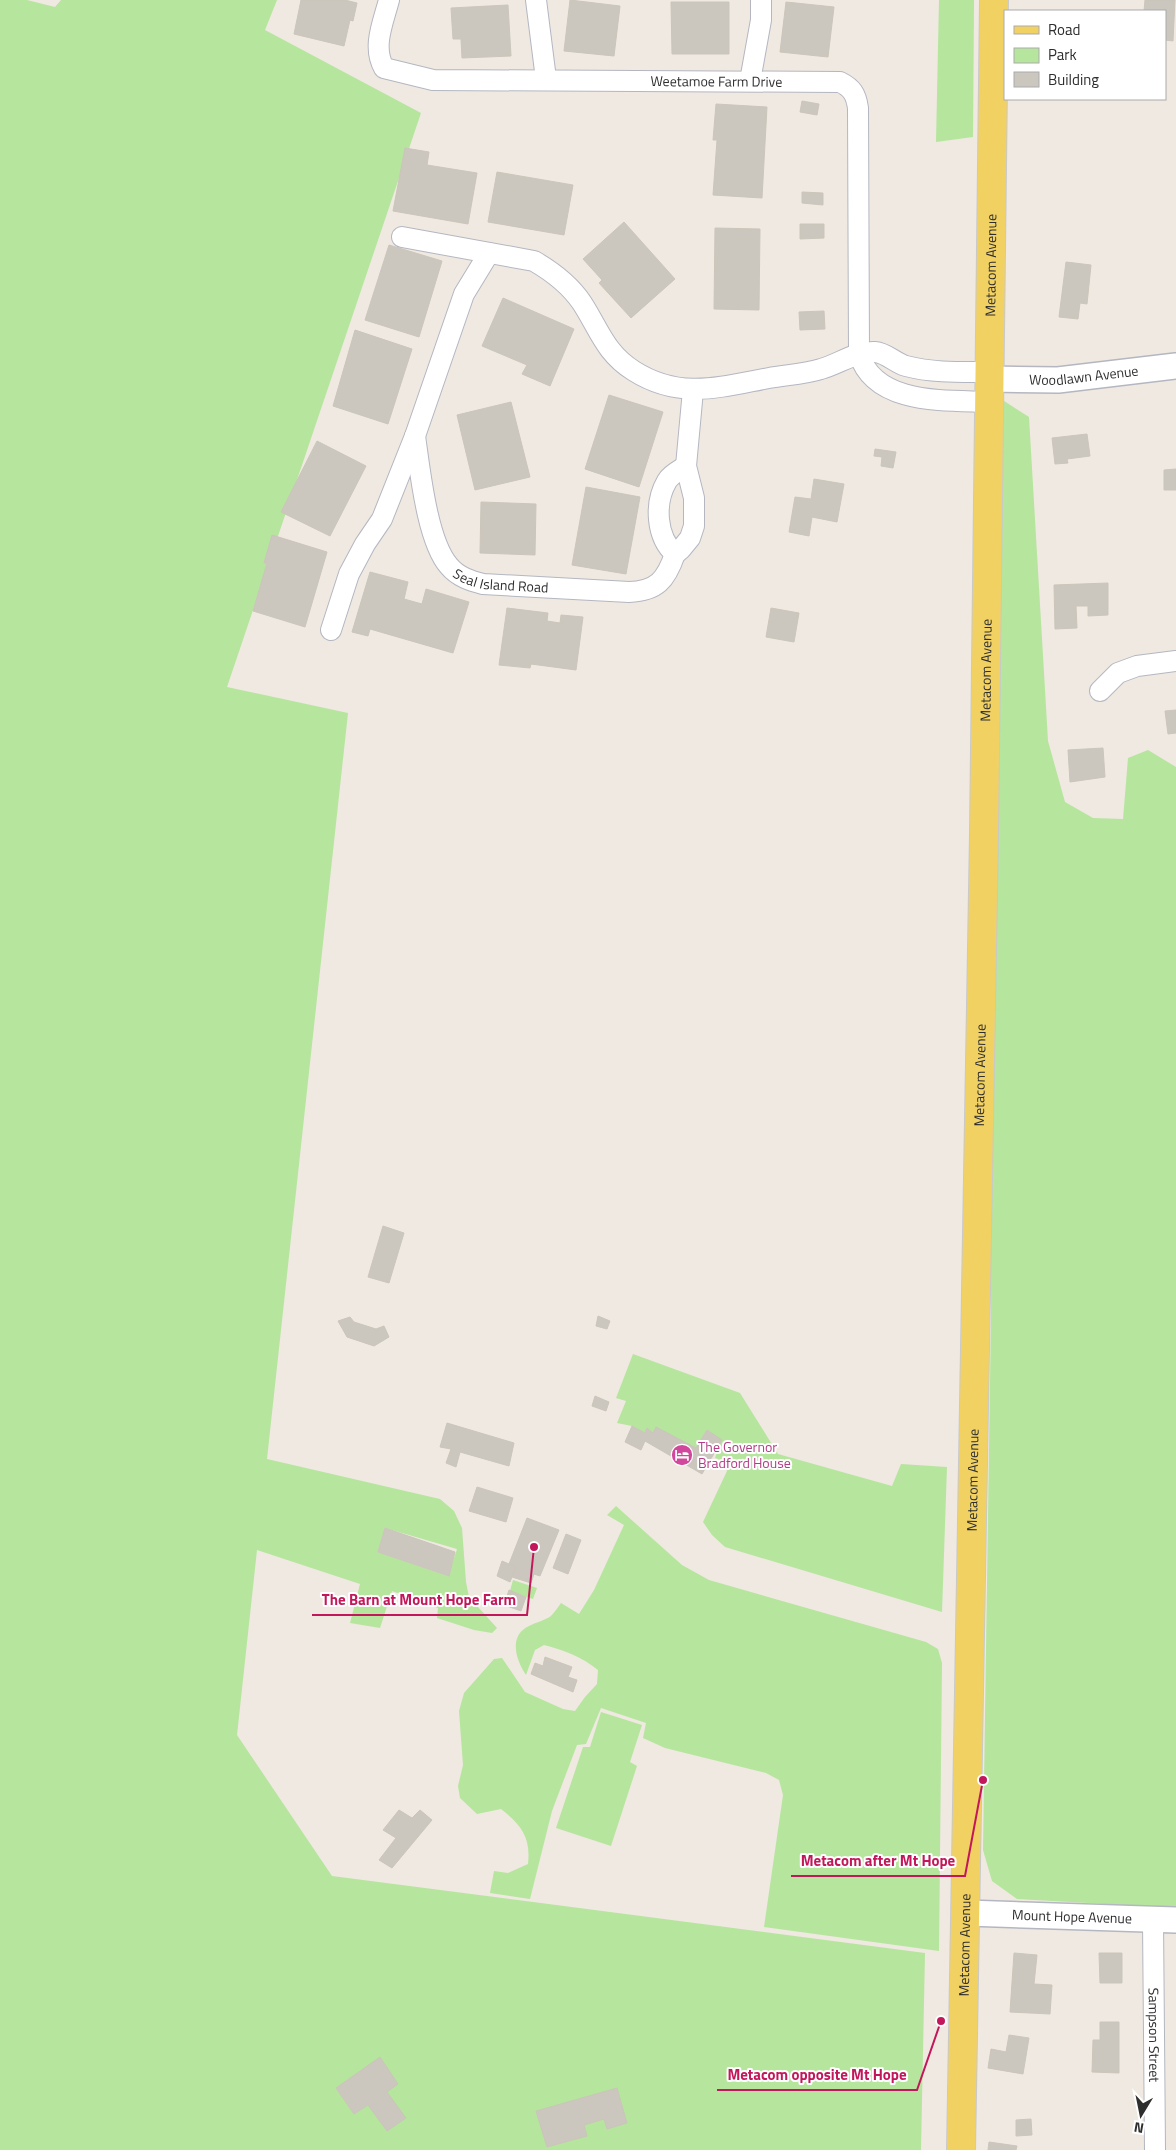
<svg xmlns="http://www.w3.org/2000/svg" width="1176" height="2150" font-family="'Titillium Web',sans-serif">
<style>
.green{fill:#b6e59e;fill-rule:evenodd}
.building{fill:#cbc7bf;stroke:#cbc5ba}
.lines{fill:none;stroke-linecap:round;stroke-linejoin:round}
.minor-casing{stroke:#b4b7c1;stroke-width:22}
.tertiary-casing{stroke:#b4b7c1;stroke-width:28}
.primary-casing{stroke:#c9c9c9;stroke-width:30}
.minor{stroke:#fff;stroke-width:20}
.tertiary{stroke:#fff;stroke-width:25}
.primary{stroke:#f2d163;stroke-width:28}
.labels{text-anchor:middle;stroke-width:4;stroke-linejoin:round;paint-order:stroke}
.street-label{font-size:14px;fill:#2e2e2e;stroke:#fff}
.hotel-label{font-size:14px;fill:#b23c85;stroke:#fff;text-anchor:start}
.leader{fill:none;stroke:#c2185b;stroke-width:2}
.callout-dot{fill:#c2185b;stroke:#fff;stroke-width:2}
.callout-label{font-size:15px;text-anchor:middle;font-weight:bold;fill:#c2185b;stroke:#fff;stroke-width:4;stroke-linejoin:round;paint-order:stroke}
</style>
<rect width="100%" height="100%" fill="#efe9e1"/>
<g class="green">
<path d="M0 0H27L55 7 61 0H277L265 30 421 113 227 687 348 713 267 1459 440 1499 454 1511 462 1528 466 1582 469 1597 497 1628 492 1633 474 1630 437 1618 438 1608 392 1591 380 1628 350 1623 360 1584 257 1550 237 1735 332 1876 925 1953 921 2150H0ZM385 1528 457 1549 448 1576 378 1552Z"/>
<polygon points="939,0 974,0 973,137 936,142"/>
<polygon points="1001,399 1029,417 1048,741 1065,802 1093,818 1123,819 1128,758 1148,750 1176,767 1176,1908 1017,1899 992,1881 983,1850 991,1315 987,1060"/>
<polygon points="633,1354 740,1393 778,1454 892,1486 901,1464 947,1467 942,1612 725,1547 712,1535 703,1522 727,1471 724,1461 715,1458 721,1440 707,1430 696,1448 653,1433 647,1428 645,1433 632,1426 617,1423 626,1401 616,1398"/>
<path d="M616 1506 682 1565 709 1580 926 1642 938 1649 942 1663 939 1951 764 1927 783 1795 779 1780 766 1773 665 1748 643 1738 646 1723 601 1708 586 1744 577 1745 552 1811 530 1899 490 1893 494 1871 508 1873 528 1864C531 1837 521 1825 501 1809L477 1814 460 1798 458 1786 463 1765 459 1711 464 1693 494 1659 502 1658 525 1692 563 1709 575 1711 585 1697 597 1684 598 1670C582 1657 564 1650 544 1645L535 1650 526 1675C516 1660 508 1636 529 1626 536 1622 544 1621 551 1616 555 1612 558 1607 561 1603L579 1614 594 1590 624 1525 607 1515Z"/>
<polygon points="513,1580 537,1588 533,1599 510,1591"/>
<polygon points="601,1712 642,1725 630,1762 637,1766 611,1846 556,1828 583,1747 590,1747"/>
</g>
<g class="building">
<polygon points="301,0 345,0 357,3 353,21 350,20 344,46 294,34"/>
<polygon points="570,0 620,6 614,56 564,51"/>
<polygon points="1145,0 1175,0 1173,41 1165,40 1165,11 1144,11"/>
<polygon points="671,2 729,2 729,54 672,54"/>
<polygon points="786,2 834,7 828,57 780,52"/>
<polygon points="508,5 511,56 462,58 461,39 453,39 451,8"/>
<polygon points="802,101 819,104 817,115 800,112"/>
<polygon points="716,104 767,107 762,198 713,195 717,140 713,140"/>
<polygon points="405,148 429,152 427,165 477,173 468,224 393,211"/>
<polygon points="497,172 573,185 564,235 488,222"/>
<polygon points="802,192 823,193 823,205 802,203"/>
<polygon points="624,222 675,279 631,318 599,283 602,280 583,259"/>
<polygon points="800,224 824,224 824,238 800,239"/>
<polygon points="715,228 760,229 759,310 714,309"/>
<polygon points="389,245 442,261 419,337 365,320"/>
<polygon points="1066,262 1091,265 1087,304 1080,303 1078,319 1059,317"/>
<polygon points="503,298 574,329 550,386 522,374 527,365 482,346"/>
<polygon points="824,311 825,329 800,330 799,312"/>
<polygon points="355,330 412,349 388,424 333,406"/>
<polygon points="609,395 663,412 639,487 585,469"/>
<polygon points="511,402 530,477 475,490 457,415"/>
<polygon points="1087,434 1090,456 1067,459 1068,463 1055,464 1052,438"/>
<polygon points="317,441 366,466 330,536 281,512"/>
<polygon points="875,449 896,452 893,468 881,466 882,457 874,456"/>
<polygon points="1176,469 1176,490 1164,490 1164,470"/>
<polygon points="814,479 844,484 837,522 812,517 809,536 789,532 795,497 811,499"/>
<polygon points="586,487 640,497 626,574 572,565"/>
<polygon points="481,502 536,504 535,555 480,553"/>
<polygon points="272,535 327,552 305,627 253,611 267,563 264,563"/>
<polygon points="370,572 408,582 404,599 422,604 426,589 469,602 453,653 370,629 368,636 352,632"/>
<polygon points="1108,583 1108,615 1088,616 1088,606 1076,606 1077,628 1055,629 1054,585"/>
<polygon points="507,608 548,613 547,621 560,623 561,615 583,617 576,670 531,664 530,668 499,665"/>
<polygon points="771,608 799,613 794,642 766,637"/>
<polygon points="1176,710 1176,733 1168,734 1165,711"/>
<polygon points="1103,748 1105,777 1070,782 1068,750"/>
<polygon points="383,1226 404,1233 389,1283 368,1277"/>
<polygon points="598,1316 610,1321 607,1329 596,1326"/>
<polygon points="350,1317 354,1322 376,1329 384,1326 389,1337 374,1346 347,1337 338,1321"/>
<polygon points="595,1396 609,1402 606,1411 592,1406"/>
<polygon points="447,1423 514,1443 509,1466 460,1452 456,1467 446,1463 451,1449 440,1447"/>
<polygon points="632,1426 645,1433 647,1428 653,1433 656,1427 696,1448 707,1430 722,1440 702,1474 645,1441 641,1450 625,1442"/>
<polygon points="477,1487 513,1498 506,1522 469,1511"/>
<polygon points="527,1518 559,1530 540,1576 534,1574 531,1583 512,1577 516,1567 509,1564"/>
<polygon points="385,1528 455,1552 449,1576 378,1552"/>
<polygon points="566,1534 581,1540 568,1574 553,1568"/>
<polygon points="502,1561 516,1567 510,1582 497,1576"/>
<polygon points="509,1590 526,1597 521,1611 504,1605"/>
<polygon points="545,1657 572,1667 568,1677 577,1680 573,1692 531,1674 535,1663 543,1666"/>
<polygon points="399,1810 412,1818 420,1810 432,1820 392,1868 379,1860 396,1838 383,1830"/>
<polygon points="1014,1953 1037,1955 1034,1984 1052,1985 1050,2014 1010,2012"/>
<polygon points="1099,1953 1122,1953 1122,1983 1100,1983"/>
<polygon points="1100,2022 1119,2022 1119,2073 1092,2072 1093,2040 1100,2040"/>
<polygon points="1009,2035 1029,2038 1023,2074 988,2068 991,2049 1006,2052"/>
<polygon points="380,2057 398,2084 387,2092 406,2118 387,2131 368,2105 354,2114 336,2088"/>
<polygon points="617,2088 627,2123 607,2129 604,2119 584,2125 587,2136 547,2147 536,2111"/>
<polygon points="1031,2119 1032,2135 1016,2136 1016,2120"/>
<polygon points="989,2142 1017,2146 1016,2150 988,2150"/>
</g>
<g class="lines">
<g class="minor-casing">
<g id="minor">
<path id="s1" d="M389 0C383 23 372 47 384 68L433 80 840 82C852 88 856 94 858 108L859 354C875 406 947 400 990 402"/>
<polyline points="536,0 546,79"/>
<polyline points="750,81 761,20 761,0"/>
<path d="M402 237 534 261C553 272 570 285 582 303 599 329 605 353 634 371 680 400 720 387 769 378 786 375 805 374 821 369 839 364 856 351 875 352 887 353 895 363 906 366 933 373 960 372 988 372"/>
<path id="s2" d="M415 436C420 470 427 541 449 566 458 577 471 581 483 584L629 592C657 591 666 580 675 554 656 537 654 503 667 481 671 474 680 470 686 466"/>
<polyline points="675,554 681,549 690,538 694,526 694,498 686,466 693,390"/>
<polyline points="331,630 349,574 365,544 382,519 415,436 464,294 489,253"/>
<polyline points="1100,691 1118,673 1137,666 1176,661"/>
<path id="s3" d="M1153 1920 1155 2150"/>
</g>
</g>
<g class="tertiary-casing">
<g id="tertiary">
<path id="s4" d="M990 379 1058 380 1176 366"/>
<path id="s5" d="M967 1913 1176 1920"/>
</g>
</g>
<g class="primary-casing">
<g id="primary">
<path id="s6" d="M961 2150 984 834 994 0"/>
</g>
</g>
<use href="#minor" class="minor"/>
<use href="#tertiary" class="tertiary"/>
<use href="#primary" class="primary"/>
</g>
<defs>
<g id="hotel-disc" transform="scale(1.125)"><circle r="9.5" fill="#d1479c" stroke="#fff"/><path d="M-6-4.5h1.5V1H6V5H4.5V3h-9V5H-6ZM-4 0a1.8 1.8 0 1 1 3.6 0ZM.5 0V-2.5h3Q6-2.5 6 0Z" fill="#fff"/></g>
</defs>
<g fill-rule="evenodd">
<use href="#hotel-disc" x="682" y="1455"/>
</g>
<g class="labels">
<g class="street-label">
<text dy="5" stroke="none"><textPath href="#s1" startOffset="404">Weetamoe Farm Drive</textPath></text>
<text dy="5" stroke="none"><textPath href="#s6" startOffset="1885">Metacom Avenue</textPath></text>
<text dy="5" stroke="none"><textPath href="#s4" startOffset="94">Woodlawn Avenue</textPath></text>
<text dy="5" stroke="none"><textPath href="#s2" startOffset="192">Seal Island Road</textPath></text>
<text dy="5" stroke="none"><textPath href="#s6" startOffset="1480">Metacom Avenue</textPath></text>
<text dy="5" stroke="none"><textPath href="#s6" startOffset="1075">Metacom Avenue</textPath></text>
<text dy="5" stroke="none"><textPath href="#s6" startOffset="670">Metacom Avenue</textPath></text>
<text dy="5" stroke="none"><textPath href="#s5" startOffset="105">Mount Hope Avenue</textPath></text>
<text dy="5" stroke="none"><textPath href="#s6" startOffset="205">Metacom Avenue</textPath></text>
<text dy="5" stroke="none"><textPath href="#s3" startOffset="115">Sampson Street</textPath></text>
</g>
<g class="hotel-label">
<text x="698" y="1452">The Governor<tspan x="698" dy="16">Bradford House</tspan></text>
</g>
</g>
<path class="leader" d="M534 1547L527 1615H312M983 1780L965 1876H791M941 2021L917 2090H717"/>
<g class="callout-dot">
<circle cx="534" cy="1547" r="5"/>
<circle cx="983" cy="1780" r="5"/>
<circle cx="941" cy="2021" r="5"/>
</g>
<g class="callout-label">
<text x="419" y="1605">The Barn at Mount Hope Farm</text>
<text x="878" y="1866">Metacom after Mt Hope</text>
<text x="817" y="2080">Metacom opposite Mt Hope</text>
</g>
<rect x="1004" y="10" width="162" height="90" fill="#ffffff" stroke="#ababab"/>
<rect x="1014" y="26" width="25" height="8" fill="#f2d163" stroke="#ababab"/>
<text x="1048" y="35" font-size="15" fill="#2e2e2e">Road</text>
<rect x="1014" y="48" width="25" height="15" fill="#b6e59e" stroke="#ababab"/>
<text x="1048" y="60" font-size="15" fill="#2e2e2e">Park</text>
<rect x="1014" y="72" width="25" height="15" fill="#cbc7bf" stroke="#ababab"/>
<text x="1048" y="85" font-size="15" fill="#2e2e2e">Building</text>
<g transform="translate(1141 2115) rotate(190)" stroke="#ffffff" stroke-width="4" paint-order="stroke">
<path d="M0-4L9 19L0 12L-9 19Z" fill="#2e2e2e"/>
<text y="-8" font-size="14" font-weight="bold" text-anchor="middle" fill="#2e2e2e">N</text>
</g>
</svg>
